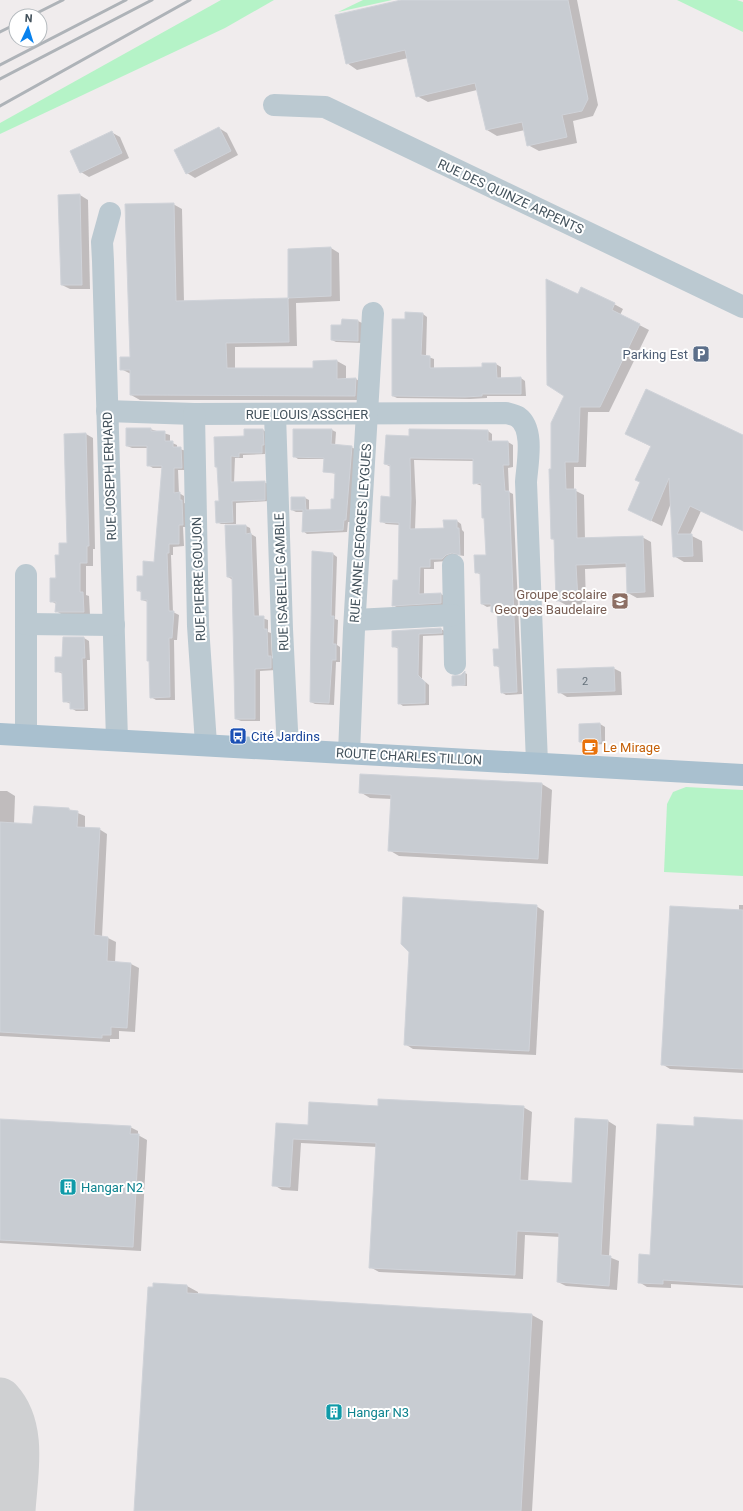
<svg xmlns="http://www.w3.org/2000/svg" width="743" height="1511" font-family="Roboto,sans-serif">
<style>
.green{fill:#b5f3c7}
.shadow{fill:#0003}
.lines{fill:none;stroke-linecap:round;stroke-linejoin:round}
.taxiway{stroke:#cfd0d2;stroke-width:43}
.building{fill:#c8ccd2;stroke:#d0d3d9}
.minor{stroke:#bbc9d1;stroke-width:22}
.major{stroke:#a9c0cf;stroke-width:22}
.rail{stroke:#aeb3b8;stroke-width:3}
.labels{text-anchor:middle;stroke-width:4;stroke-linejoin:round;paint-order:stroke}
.number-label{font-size:11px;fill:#64707a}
.street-label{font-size:13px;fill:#43525c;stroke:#fff}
.service-label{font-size:13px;fill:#4e5e75;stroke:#fff;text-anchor:end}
.education-label{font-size:13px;fill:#785e54;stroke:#fff;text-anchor:end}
.transit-label{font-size:13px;fill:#164399;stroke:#fff;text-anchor:start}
.food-label{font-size:13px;fill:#c56008;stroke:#fff;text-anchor:start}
.culture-label{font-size:13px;fill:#0d838f;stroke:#fff;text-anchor:start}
</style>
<rect width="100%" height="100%" fill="#f0eced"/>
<g class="green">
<polygon points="221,0 274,0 225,28 0,134 0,123"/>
<polygon points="363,0 392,0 338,12"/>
<polygon points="677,0 737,0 743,2 743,32"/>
<polygon points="686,787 743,790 743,876 664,872 667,804 673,792"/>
</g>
<g class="shadow">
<polygon points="405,0 577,0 598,105 593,116 573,121 577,143 539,151 528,145 525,130 497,136 487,130 477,90 428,102 417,96 408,58 357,70 347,63"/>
<polygon points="219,128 227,133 238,155 195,178 187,173"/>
<polygon points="111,132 120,137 129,158 89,177 81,172"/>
<polygon points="80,195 88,200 90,289 70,289 62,285"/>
<polygon points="173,204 182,209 184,302 289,299 289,250 331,248 339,253 340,301 296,303 297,346 235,347 235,369 314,369 314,362 337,361 346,366 346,379 356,379 364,384 364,400 140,400 131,395 131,374 121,369 132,358"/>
<polygon points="578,296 614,304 623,309 620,315 649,330 609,412 588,412 586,467 574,467 574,490 584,495 585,539 642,537 651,542 654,597 637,598 628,593 627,567 585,569 586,604 566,605 557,600 555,540 552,539 552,470 566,396"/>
<polygon points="423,314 427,317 426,356 434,359 434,369 483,368 483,364 496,364 501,367 501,379 521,378 525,381 526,396 487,396 487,398 470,399 397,398 393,396 406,320"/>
<polygon points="343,320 358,321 362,323 362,343 336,342 332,340 342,326"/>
<polygon points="150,429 170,435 170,442 177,445 177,448 186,451 186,470 178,470 179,493 184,496 184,503 187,504 187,527 183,527 184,546 173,547 173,555 171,555 173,612 179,615 177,640 174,640 175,700 156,700 151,697 148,602 142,600 142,593 138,590 144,577 155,563 162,468 153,468 148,465 148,448 132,448 127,446"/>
<polygon points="263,430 266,432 265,454 243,455 243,458 235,458 234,483 264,482 268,484 269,501 236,503 236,524 221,524 217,522 220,502 218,468 216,467 245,437"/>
<polygon points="332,430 336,432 335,446 351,447 355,449 350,522 348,522 347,532 307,534 303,531 303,512 296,512 292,510 292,498 305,498 309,500 309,511 332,510 335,500 336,474 324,471 324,459 298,459 294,456"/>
<polygon points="488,431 492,434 492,442 508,442 513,445 513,467 508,468 509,492 513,494 522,694 506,695 501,692 500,668 495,665 500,650 498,615 492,612 492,606 487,607 482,604 481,575 476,572 487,556 482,486 474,483 474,461 414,460 416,502 415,530 445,529 457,521 461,524 462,530 464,532 464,556 458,555 451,557 447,561 434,562 434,569 424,569 424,595 441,594 446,597 446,605 398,608 393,605 399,581 400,525 386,524 381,521 391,498 391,467 385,464 410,437"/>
<polygon points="86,434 93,438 95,549 93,549 93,566 86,566 86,595 89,596 90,615 63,615 56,611 56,604 51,601 60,556 68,544 65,435"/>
<polygon points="626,434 743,437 743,531 701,511 690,535 702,541 703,562 684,562 674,556 671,503 662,526 629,510 642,482 652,447"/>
<polygon points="246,526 250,528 251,534 256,537 259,617 268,620 268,632 271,633 272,658 275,660 276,670 260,671 260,721 241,721 236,719 233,580 228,577"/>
<polygon points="333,554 337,557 335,619 338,620 337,645 340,647 340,662 336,662 334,705 315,704 311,702"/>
<polygon points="441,629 446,632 446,635 423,636 422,679 429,685 429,705 403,706 399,703 399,649 393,646 393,632"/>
<polygon points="84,638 89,641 90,660 87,660 88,711 76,711 71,708 71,704 64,701 63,674 56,671 63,658"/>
<polygon points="613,668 621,672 622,695 567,697 559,692"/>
<polygon points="465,673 467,674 467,686 453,685"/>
<polygon points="600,724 605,727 605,744 586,745 580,742"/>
<polygon points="361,775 542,784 552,790 548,864 399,856 389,850 392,799 370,798 360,792"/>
<polygon points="0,791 7,791 15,796 14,824 33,825 68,809 85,816 85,828 99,829 107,834 102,937 108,938 116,942 115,963 131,964 139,968 135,1032 119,1031 119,1039 110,1039 110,1042 0,1036"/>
<polygon points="739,905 743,905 743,1073 670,1069 662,1064 739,910"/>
<polygon points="536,906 544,911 536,1055 413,1049 405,1044"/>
<polygon points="379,1107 523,1107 532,1112 528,1182 573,1184 608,1121 616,1126 609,1257 619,1261 617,1290 566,1286 558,1282 560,1237 525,1235 523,1279 379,1272 370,1267 377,1147 301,1143 298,1191 282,1190 274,1185 277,1124 309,1126"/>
<polygon points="0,1120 130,1127 138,1131 138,1135 147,1140 141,1251 0,1243"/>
<polygon points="743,1121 743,1288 671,1284 671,1288 647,1287 639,1282 650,1256 695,1127"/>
<polygon points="154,1284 187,1286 198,1292 198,1295 532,1315 543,1321 532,1511 135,1511"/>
</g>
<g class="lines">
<path class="taxiway" d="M0 1399C27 1428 16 1475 14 1511"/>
</g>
<g class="building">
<polygon points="401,0 568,0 588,99 582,111 562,115 567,137 527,146 522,122 486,130 475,83 416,97 405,50 346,64 335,15"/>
<polygon points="219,127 231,151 186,174 174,150"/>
<polygon points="112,131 122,153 80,173 70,151"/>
<polygon points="80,194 82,285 61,285 58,195"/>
<polygon points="174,203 176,301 288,298 288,249 331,247 331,296 288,298 289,342 226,343 227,368 313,368 313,361 337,360 337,379 356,378 355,396 130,395 130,370 120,370 120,357 130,357 125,204"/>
<polygon points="546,279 578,294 581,287 615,303 612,310 640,324 600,407 580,407 578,462 565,462 566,489 576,489 577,538 643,536 645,592 627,593 626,563 576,565 578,600 556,601 554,539 551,539 549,469 551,469 551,423 564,396 547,385"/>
<polygon points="405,312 423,313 421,355 430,356 430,368 482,367 482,363 496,363 497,378 521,377 521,394 482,394 482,396 465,397 392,396 392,319 405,319"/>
<polygon points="342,319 358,320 358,341 331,340 331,325 341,325"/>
<polygon points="646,389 743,435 743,531 690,506 677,534 692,534 693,556 673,557 669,478 651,521 628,510 640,482 635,480 651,446 625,434"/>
<polygon points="126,428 151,428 151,431 165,431 165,441 173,441 173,447 181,447 182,468 174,468 174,493 180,492 180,500 182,500 183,525 179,525 179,544 169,544 169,553 167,553 169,611 174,611 172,638 169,638 170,697 150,698 149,661 147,661 147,600 141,600 141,591 137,591 137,576 143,576 143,561 154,562 162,466 147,466 147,446 126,446"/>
<polygon points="244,429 263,429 264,445 262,445 262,453 239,453 239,457 231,456 231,482 265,481 265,500 232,501 233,522 216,523 215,501 219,501 217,467 215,467 214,437 244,436"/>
<polygon points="293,429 332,429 331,444 352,446 346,520 344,520 343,530 302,532 303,510 291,510 291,497 305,497 306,510 331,509 331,499 334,499 335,473 323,472 324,458 293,457"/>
<polygon points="409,429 488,430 488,441 508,441 509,465 503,465 505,491 509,491 517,692 501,693 499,666 494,666 493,649 499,649 497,612 491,612 491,604 481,604 480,573 475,573 474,555 486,555 484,518 482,518 481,483 473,484 473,459 410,458 411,498 410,529 444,528 443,520 457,520 457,528 459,528 460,555 452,553 446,555 442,559 430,559 430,567 420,567 419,594 441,593 441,603 392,606 393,580 398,580 399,523 380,522 381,496 390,497 390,465 384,464 386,435 409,436"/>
<polygon points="86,433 89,546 87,546 87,563 80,563 80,592 83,592 84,612 55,612 56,602 50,602 50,578 56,578 55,555 59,555 59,543 67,543 64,434"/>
<polygon points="225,525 246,525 246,534 251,533 254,616 264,616 264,629 267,629 268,656 271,656 271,668 255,669 255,719 235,719 232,577 227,577"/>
<polygon points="312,551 333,553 331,616 334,616 333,644 336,644 336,660 332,660 329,703 310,702"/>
<polygon points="441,628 442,633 419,634 418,675 425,682 425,703 398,704 398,647 392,647 392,631"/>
<polygon points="63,637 84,637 85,658 82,658 84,709 70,709 70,702 63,702 62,672 55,672 55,657 62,657"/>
<polygon points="614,667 615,691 558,693 557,669"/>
<polygon points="465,671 465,685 452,686 452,676 461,675"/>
<polygon points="600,723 601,742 579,742 579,724"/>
<polygon points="360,774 542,783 538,859 388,851 391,795 359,793"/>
<polygon points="34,806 69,808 69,810 78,811 77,827 100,828 94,935 108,937 107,961 131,963 127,1028 111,1027 111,1035 102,1035 102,1038 0,1032 0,822 32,824"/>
<polygon points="403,897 537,905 529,1051 404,1045 409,952 401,944"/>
<polygon points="670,906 743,910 743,1069 661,1065"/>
<polygon points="378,1099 524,1106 520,1180 572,1183 575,1118 608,1120 601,1255 611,1256 609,1286 557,1282 559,1233 517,1231 515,1275 369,1268 376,1143 293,1139 290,1187 272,1186 276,1123 308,1125 309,1102 378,1106"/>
<polygon points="694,1117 743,1120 743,1285 663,1280 663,1284 638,1283 639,1254 650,1255 657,1124 694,1126"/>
<polygon points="0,1119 131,1126 130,1134 139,1134 133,1247 0,1240"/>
<polygon points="153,1283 187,1285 187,1293 532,1314 521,1511 134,1511 148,1287 153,1287"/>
</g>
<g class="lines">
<g class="minor">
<polyline points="274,105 325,107 743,307"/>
<polyline points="110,213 102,242 103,261 117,740"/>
<path d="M107 411 194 414 506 413C510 414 515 415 518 417 535 429 527 465 526 482L537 763"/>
<polyline points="194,414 198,626 206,744"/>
<polyline points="275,414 282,629 288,750"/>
<polyline points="453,565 455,664"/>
<polyline points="26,575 26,735"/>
<polyline points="355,620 453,615"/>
<polyline points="26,624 114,625"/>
<polyline points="349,753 354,629 373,313"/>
</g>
<polyline class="major" points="0,734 743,775"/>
<g class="rail">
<polyline points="31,16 63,0"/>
<polyline points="0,32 16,24"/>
<polyline points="0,65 126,0"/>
<polyline points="0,79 152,0"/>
<polyline points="0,106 190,0"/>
</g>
</g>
<defs>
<g id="parking-square" transform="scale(0.9)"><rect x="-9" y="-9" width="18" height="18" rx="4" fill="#5c6f8a" stroke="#fff"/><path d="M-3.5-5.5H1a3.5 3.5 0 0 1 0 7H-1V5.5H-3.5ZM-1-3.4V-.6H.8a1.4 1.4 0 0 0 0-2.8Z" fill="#fff"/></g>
<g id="school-square" transform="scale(0.9)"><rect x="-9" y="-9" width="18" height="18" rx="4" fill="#8d6e63" stroke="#fff"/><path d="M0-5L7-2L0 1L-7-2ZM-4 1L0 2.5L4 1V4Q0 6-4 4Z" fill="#fff"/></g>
<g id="bus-square" transform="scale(0.9)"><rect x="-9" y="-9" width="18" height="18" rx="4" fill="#1a4fb4" stroke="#fff"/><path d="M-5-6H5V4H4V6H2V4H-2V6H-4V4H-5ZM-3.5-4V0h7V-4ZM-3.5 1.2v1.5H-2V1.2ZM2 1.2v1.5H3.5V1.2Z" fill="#fff"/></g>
<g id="cafe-square" transform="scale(0.9)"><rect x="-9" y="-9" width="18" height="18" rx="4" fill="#e8710a" stroke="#fff"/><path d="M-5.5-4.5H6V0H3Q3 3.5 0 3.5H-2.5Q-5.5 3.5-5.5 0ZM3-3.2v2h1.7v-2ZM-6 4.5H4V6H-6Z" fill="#fff"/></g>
<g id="building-square" transform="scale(0.9)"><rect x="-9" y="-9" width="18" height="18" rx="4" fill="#0f9aa8" stroke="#fff"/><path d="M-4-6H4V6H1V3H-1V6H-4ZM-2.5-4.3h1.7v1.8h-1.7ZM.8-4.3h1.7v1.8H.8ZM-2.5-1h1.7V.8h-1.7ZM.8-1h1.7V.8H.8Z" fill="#fff"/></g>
</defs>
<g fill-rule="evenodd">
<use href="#parking-square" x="701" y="354"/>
<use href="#school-square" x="620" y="601"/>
<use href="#bus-square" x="238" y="736"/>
<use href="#cafe-square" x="590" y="747"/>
<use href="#building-square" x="68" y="1187"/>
<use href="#building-square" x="334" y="1412"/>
</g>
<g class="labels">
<g class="number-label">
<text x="585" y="685">2</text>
</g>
<g class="street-label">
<text transform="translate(511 196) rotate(25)" y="5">RUE DES QUINZE ARPENTS</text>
<text x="307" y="419">RUE LOUIS ASSCHER</text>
<text transform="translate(109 476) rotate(-92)" y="5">RUE JOSEPH ERHARD</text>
<text transform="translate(360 533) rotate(-86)" y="5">RUE ANNE GEORGES LEYGUES</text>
<text transform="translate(198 579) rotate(-92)" y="5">RUE PIERRE GOUJON</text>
<text transform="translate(281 582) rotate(-92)" y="5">RUE ISABELLE GAMBLE</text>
<text transform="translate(409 756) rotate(3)" y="5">ROUTE CHARLES TILLON</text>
</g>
<g class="service-label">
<text x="688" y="359">Parking Est</text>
</g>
<g class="education-label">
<text x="607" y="599">Groupe scolaire<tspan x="607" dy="15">Georges Baudelaire</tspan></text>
</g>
<g class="transit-label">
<text x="251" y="741">Cité Jardins</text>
</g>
<g class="food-label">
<text x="603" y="752">Le Mirage</text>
</g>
<g class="culture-label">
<text x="81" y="1192">Hangar N2</text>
<text x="347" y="1417">Hangar N3</text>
</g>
</g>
<g transform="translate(28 28) rotate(4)"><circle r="19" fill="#ffffff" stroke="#b4babe"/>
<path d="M0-3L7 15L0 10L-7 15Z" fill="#0882ee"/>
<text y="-6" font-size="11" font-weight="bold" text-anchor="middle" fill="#43525c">N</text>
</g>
</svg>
